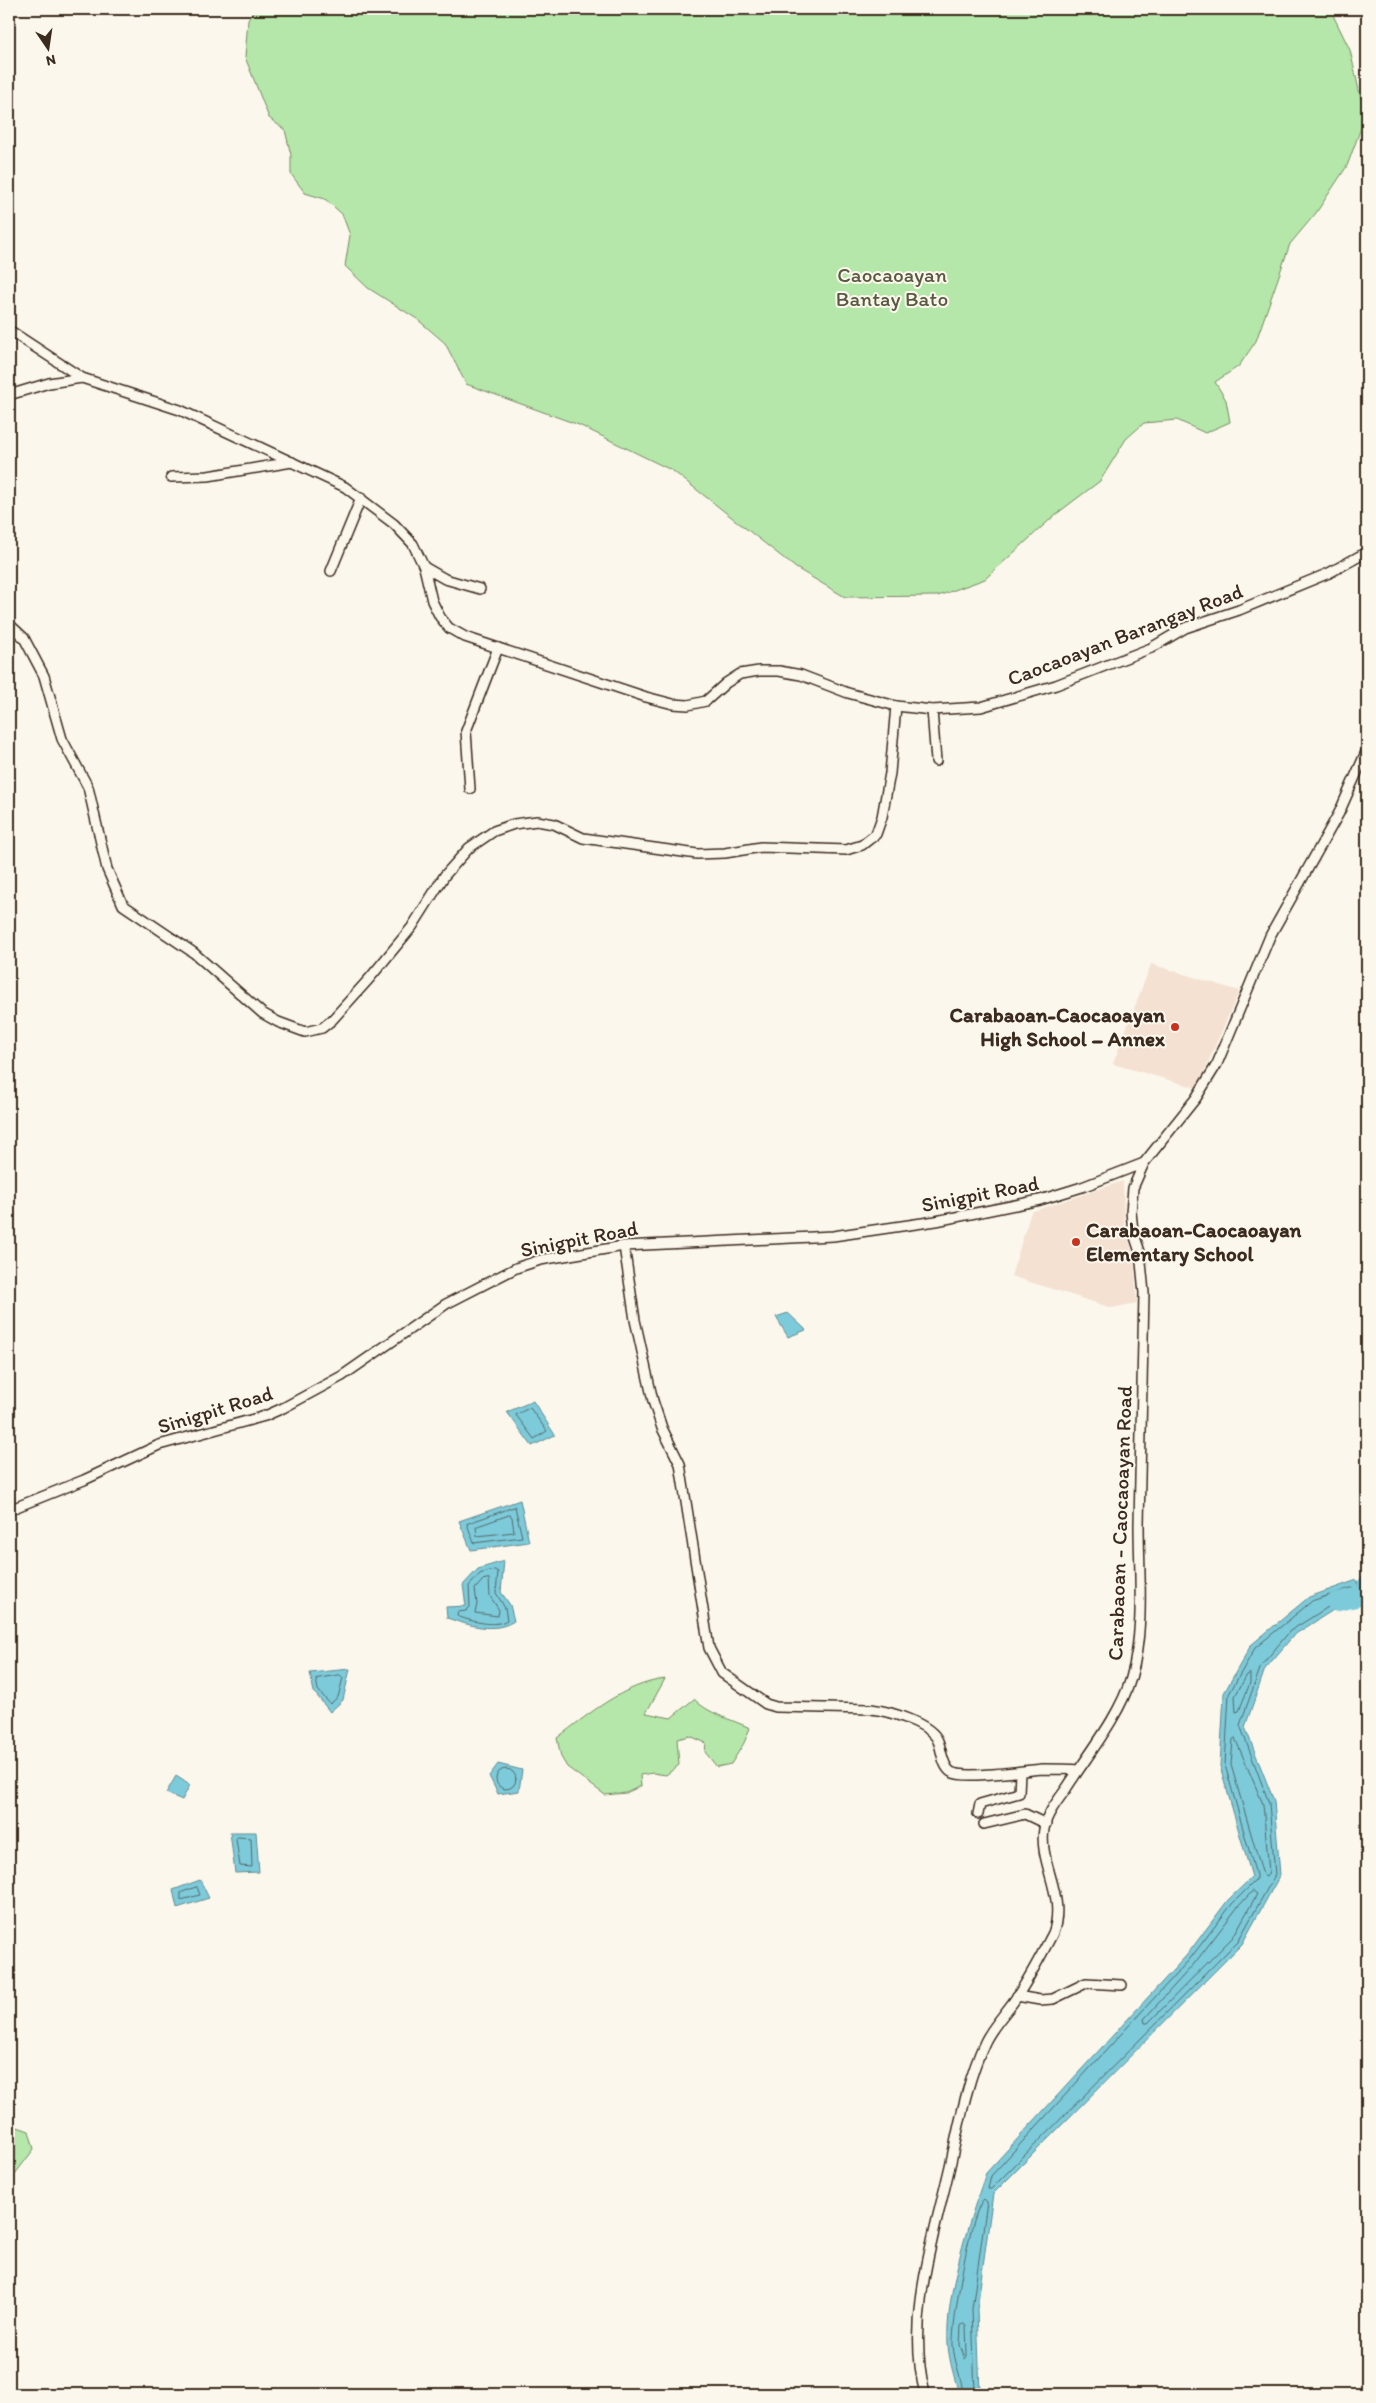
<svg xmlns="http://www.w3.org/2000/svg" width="1376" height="2403" font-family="Itim,sans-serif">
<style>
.built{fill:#f4e1d2}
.green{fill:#b4e7a9;stroke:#788864}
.water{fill:#7ccada;stroke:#628a8f}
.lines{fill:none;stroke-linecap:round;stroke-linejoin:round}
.shore{stroke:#556a69;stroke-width:1}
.river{stroke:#7ccada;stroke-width:19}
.minor-casing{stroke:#3b2a1e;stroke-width:12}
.minor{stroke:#fbf7ec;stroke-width:9}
.poi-dot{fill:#c8321e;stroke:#fbf7ec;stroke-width:2}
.labels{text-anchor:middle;stroke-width:4;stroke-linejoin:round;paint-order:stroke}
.park-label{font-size:21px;fill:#595941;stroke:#fbf7ec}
.street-label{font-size:21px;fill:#3b2a1e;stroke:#fbf7ec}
.poi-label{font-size:21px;font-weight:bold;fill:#3b2a1e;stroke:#fbf7ec;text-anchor:end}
</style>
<rect width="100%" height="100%" fill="#fbf7ec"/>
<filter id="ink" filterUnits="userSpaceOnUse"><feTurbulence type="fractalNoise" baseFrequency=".02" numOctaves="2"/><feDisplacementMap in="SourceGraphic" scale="10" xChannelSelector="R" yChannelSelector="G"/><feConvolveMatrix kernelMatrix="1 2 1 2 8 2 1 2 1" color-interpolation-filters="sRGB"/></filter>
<g filter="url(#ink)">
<g class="built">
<polygon points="1151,964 1239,991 1197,1088 1113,1064"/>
<polygon points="1123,1181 1124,1225 1134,1258 1137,1303 1112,1308 1011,1276 1031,1212"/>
</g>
<g class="green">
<polygon points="255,9 1330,9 1350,50 1365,117 1347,166 1316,213 1290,244 1256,341 1239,366 1215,382 1226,400 1230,422 1205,433 1177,420 1144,423 1126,439 1100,481 1055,515 985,579 938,596 845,597 796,568 673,471 579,425 466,384 445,343 417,319 368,288 345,266 350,235 342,214 325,199 305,193 291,174 291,155 285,130 269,118 245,57 248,20"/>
<path d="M665 1679 646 1713 671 1718 694 1699C708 1714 731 1719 750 1728L744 1743 731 1764 717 1767 705 1752 706 1743 690 1736 677 1739 679 1765 666 1775 653 1773 640 1775 641 1786 626 1793 605 1795 567 1767 561 1757 557 1738C590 1713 624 1684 665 1679Z"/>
<polygon points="9,2124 29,2131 34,2149 15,2174 9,2175"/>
</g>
<g class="water">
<polygon points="788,1313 806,1330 788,1337 776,1317"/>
<polygon points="533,1401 555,1435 532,1446 507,1412"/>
<polygon points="520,1500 529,1542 471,1550 459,1521"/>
<path d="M504 1561 501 1592 510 1605 514 1621C494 1634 468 1625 447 1618L446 1607 466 1606 463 1585 478 1569Z"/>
<path d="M1357 1580 1361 1605 1338 1607 1294 1635 1265 1669 1245 1727 1274 1801 1280 1875 1242 1944 993 2194 977 2309 980 2394H959C955 2379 949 2361 948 2345 945 2294 969 2221 986 2173L1186 1956 1228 1900 1252 1877 1220 1766 1224 1693 1251 1645 1309 1597Z"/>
<polygon points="350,1669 343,1700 330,1712 314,1692 310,1673"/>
<polygon points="498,1764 522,1770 519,1791 498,1794 489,1776"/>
<polygon points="176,1776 190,1785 182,1800 166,1793"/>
<polygon points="230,1832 256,1832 259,1872 235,1873"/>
<polygon points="200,1880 209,1898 177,1908 173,1890"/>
</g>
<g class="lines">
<g class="shore">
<polygon points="530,1408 547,1431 534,1439 516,1415"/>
<polygon points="515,1507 522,1537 474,1543 467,1524"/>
<polygon points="510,1515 512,1517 514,1532 477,1536 476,1527"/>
<path d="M495 1570 498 1572 496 1593 505 1608 507 1620C495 1628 470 1621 457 1616L458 1612 466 1611 470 1607 469 1586 480 1574Z"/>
<polygon points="489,1579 490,1596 499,1610 498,1616 475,1613 477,1604 475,1589 483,1580"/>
<polygon points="1352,1588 1354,1600 1336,1602 1290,1631 1261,1666 1240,1725 1269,1803 1275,1875 1238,1941 991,2189 988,2189 991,2176 1189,1960 1232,1904 1256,1880 1256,1875 1225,1765 1229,1694 1255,1648 1312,1601"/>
<polygon points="1250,1674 1250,1683 1239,1711 1236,1712 1235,1696 1247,1675"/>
<polygon points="340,1675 343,1678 338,1697 330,1704 318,1690 316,1679"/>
<polygon points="1235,1738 1263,1804 1269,1872 1266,1877 1263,1875 1231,1765 1233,1740"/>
<circle cx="506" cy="1779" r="10"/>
<polygon points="238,1837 251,1838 252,1867 240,1866 236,1839"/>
<polygon points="197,1887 200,1895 181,1900 181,1893"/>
<polygon points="1253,1891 1257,1894 1233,1937 1148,2023 1145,2023 1144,2019 1194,1964 1237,1908"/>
<polygon points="964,2324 966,2326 967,2356 965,2359 960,2345 961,2326"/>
<path d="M963 2394C962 2378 954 2362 953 2345 952 2323 970 2211 984 2199L987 2202 972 2309 975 2394"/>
</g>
<polyline class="river" points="1336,1602 1366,1595 1367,1585"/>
<g class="minor-casing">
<g id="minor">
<polyline points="9,330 82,378 180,410 345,487 394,524 413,544 424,567 432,601 440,617 449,628 465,637 646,697 673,704 688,705 706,701 726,683 740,674 759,671 779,671 801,675 848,693 896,706 932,710 981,707 1056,685 1151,648 1185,628 1239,610 1329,573 1367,552"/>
<polyline points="9,395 49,383 82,378"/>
<polyline points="171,477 208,476 292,462"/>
<polyline points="424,567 445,579 480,589"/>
<polyline points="331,571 361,498"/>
<polyline points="9,624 24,638 44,676 62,739 88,787 107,869 123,905 194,953 262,1013 278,1022 305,1032 322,1028 332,1020 369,979 412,927 445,875 469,848 494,831 514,824 537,821 554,824 583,838 697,854 725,853 761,847 846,850 862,845 876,834 882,817 890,773 896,706"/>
<polyline points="932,710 936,761"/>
<polyline points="470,789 466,731 498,648"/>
<path d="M624 1246 635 1320 653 1401 662 1428 680 1464 709 1648 722 1673 766 1704 776 1707 871 1709C888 1711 931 1723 938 1741 942 1750 942 1766 951 1772 965 1780 1025 1770 1043 1769 1055 1769 1067 1769 1078 1770"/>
<polyline points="9,1510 84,1480 159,1445 265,1416 283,1408 342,1376 446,1304 516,1268 540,1260 624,1246 833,1236 936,1221 1040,1200 1082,1187 1144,1163"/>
<polyline points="978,1814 980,1804 1019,1793 1020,1772"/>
<polyline points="984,1824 1025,1814 1046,1824"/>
<polyline points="1017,1996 1040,2000 1053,1999 1086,1983 1122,1985"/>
<path d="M925 2394C906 2318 933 2240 950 2166 959 2126 967 2080 985 2042 993 2025 1008 2011 1018 1995 1031 1975 1042 1954 1053 1933 1067 1896 1038 1863 1044 1829 1046 1815 1058 1800 1066 1789 1087 1756 1120 1716 1131 1678 1145 1630 1139 1574 1139 1524 1140 1447 1142 1370 1144 1293L1140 1252 1133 1231 1131 1212 1133 1188 1144 1163 1196 1098 1217 1064 1270 936 1339 813 1367 750"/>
</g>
</g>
<use href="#minor" class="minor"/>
</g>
</g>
<g class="poi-dot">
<circle cx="1175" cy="1027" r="5"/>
<circle cx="1076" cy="1242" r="5"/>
</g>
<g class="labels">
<g class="park-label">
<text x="892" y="282">Caocaoayan<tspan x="892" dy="24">Bantay Bato</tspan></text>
</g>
<g class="street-label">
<text transform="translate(1125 635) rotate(-21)" y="7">Caocaoayan Barangay Road</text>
<text transform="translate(980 1194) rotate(-11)" y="7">Sinigpit Road</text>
<text transform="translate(579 1239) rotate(-11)" y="7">Sinigpit Road</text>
<text transform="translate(215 1410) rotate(-17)" y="7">Sinigpit Road</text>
<text transform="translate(1120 1523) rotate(-88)" y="7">Carabaoan - Caocaoayan Road</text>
</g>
<g class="poi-label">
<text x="1165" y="1022">Carabaoan-Caocaoayan<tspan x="1165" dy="24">High School – Annex</tspan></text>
<text x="1086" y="1237" text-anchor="start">Carabaoan-Caocaoayan<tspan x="1086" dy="24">Elementary School</tspan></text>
</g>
</g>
<rect width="1376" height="2403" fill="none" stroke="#fbf7ec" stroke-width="30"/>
<rect x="15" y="15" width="1346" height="2373" fill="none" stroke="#3b2a1e" stroke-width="2" filter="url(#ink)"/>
<g transform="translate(48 48) rotate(167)" stroke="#fbf7ec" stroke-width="4" paint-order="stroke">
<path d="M0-4L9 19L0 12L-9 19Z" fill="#3b2a1e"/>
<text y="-8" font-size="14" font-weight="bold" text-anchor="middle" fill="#3b2a1e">N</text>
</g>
</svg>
